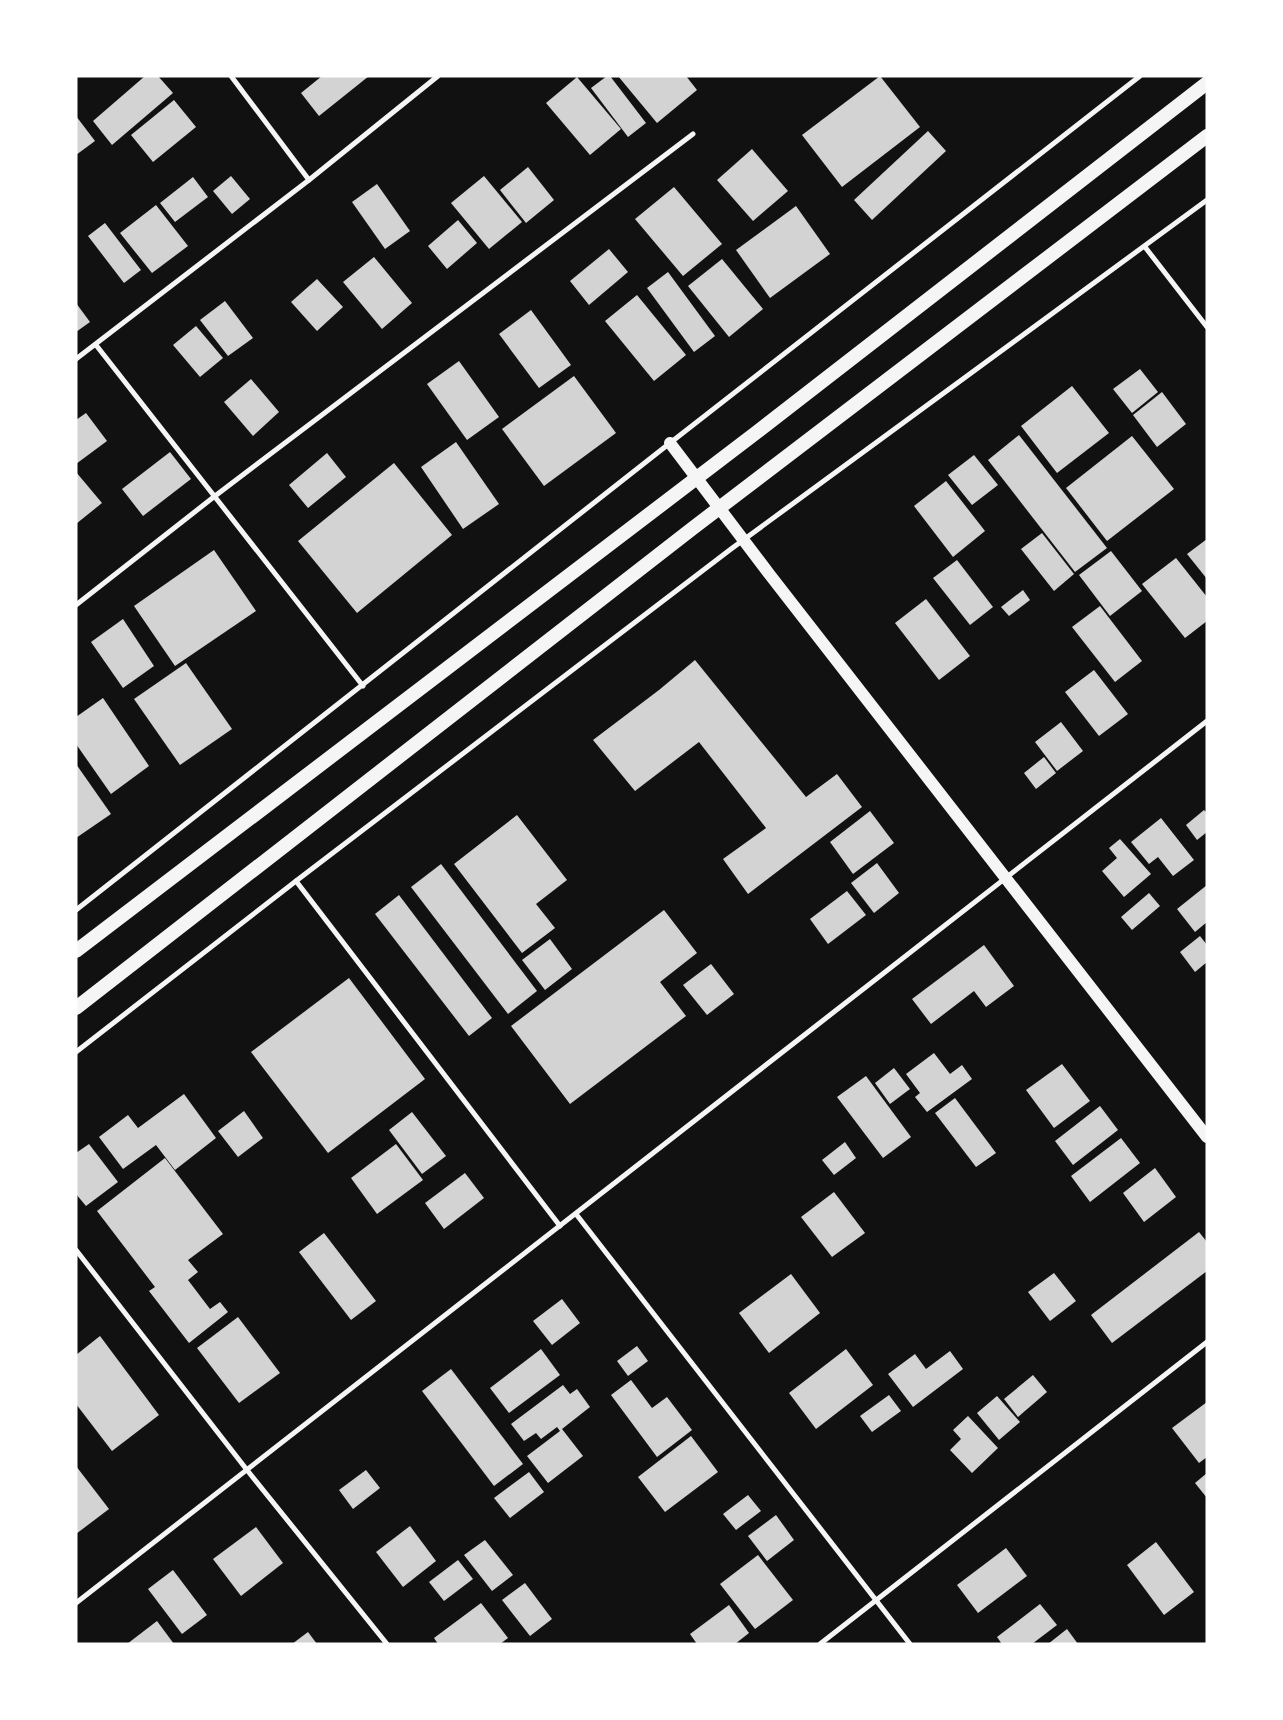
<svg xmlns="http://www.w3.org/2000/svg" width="1283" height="1720" font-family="'Public Sans',sans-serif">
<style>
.building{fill:#d3d3d3}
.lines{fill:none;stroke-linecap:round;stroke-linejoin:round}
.minor{stroke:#f5f5f5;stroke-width:5}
.primary{stroke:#f5f5f5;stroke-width:12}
.trunk{stroke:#f5f5f5;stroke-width:14}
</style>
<rect width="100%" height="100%" fill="#111"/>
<g class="building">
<polygon points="145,76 158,76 173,93 112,145 93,121"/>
<polygon points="322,76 369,76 319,116 301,93"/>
<polygon points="607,76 610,76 646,123 628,137 591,88"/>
<polygon points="618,76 686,76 697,90 657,123"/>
<polygon points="880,76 920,127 842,187 802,135"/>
<polygon points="577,77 621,129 590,155 546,103"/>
<polygon points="174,100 196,127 153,162 131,135"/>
<polygon points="76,116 95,141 76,155"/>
<polygon points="928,131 946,151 872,220 854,200"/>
<polygon points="752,149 788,191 753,221 717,180"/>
<polygon points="528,167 554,200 526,223 500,190"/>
<polygon points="231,176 250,199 232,214 213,191"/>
<polygon points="484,176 522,222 489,249 451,203"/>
<polygon points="193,177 208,197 175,222 160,203"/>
<polygon points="377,184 410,231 385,249 352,202"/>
<polygon points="674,187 722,244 683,276 635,219"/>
<polygon points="156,205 188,246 152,273 120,233"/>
<polygon points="796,206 830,254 770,298 736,250"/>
<polygon points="458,220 477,243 447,269 428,246"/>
<polygon points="105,223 141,270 124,283 88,236"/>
<polygon points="609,249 628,272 589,305 570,281"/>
<polygon points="374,257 412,303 382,329 343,282"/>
<polygon points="722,259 763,309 729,337 688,286"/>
<polygon points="668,272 715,336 694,352 647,288"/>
<polygon points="317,279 343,307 317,331 291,302"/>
<polygon points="637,295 686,355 654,381 605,321"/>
<polygon points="225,301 253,338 228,356 200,320"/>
<polygon points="76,303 90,322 76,332"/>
<polygon points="531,310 571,365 539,388 499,334"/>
<polygon points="196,326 223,358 200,377 173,345"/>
<polygon points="459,361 499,417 467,440 427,384"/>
<polygon points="1140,369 1158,392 1132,413 1113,389"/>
<polygon points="574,376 616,433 544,486 502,429"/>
<polygon points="251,379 279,412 253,436 224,402"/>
<polygon points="1072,386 1109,433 1057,473 1021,426"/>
<polygon points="1162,392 1186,424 1157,447 1133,415"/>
<polygon points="86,413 107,441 76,464 76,420"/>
<polygon points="1019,435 1107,548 1075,572 988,460"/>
<polygon points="1132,436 1174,489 1107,541 1066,488"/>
<polygon points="456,442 499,504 463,529 421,467"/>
<polygon points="170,452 191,479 143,516 122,489"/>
<polygon points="327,453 346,477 308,508 289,485"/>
<polygon points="974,455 998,485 972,505 948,475"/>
<polygon points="394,463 452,535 357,613 298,541"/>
<polygon points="76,472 102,503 76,524"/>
<polygon points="946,481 985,531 953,557 914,506"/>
<polygon points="1042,533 1074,574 1054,591 1021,549"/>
<polygon points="1207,539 1207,579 1187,554"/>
<polygon points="214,550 256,611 175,666 134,606"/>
<polygon points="1111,551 1142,591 1110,616 1079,575"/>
<polygon points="1176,558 1207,597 1207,621 1185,638 1142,584"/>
<polygon points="957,560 993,607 970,625 933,578"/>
<polygon points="1023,590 1030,600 1009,616 1001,607"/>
<polygon points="926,599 970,656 939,680 895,623"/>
<polygon points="1100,606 1142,661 1115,682 1072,627"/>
<polygon points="123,619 154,666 123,688 91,642"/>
<polygon points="695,660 806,797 837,774 862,807 748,894 723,859 766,828 699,742 635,791 593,740 659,690"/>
<polygon points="186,663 232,729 180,765 134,699"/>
<polygon points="1094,670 1128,714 1099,736 1065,692"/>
<polygon points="103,698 149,766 111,794 76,744 76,717"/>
<polygon points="1061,722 1083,751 1057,771 1035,742"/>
<polygon points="1044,757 1056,773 1036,789 1024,773"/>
<polygon points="76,764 111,814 76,838"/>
<polygon points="1204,810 1207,813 1207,832 1197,840 1186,825"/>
<polygon points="870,811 894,843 853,874 830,842"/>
<polygon points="517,815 567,880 536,904 555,928 522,953 454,864"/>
<polygon points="1161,818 1194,860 1173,876 1158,857 1149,864 1131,842"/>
<polygon points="1120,839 1151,874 1124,897 1102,871 1117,858 1109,848"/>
<polygon points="877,863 899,893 874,913 851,883"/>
<polygon points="441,864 537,991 508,1014 411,887"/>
<polygon points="1207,885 1207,922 1195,932 1177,909"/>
<polygon points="847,891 866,915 828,944 810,919"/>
<polygon points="1149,893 1160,906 1132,930 1121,917"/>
<polygon points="399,895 492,1018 469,1036 375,914"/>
<polygon points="664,910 697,953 660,982 686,1016 570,1104 511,1026"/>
<polygon points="1200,936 1207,945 1207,962 1195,972 1180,952"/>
<polygon points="550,939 572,969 545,990 522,960"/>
<polygon points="984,945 1014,986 986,1007 974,991 931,1024 912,999"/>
<polygon points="711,964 734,994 707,1015 683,985"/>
<polygon points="349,978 425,1079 328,1153 251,1052"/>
<polygon points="934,1053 950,1074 962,1065 972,1079 927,1112 915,1097 920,1093 906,1074"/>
<polygon points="1062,1064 1090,1101 1054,1128 1026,1090"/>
<polygon points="894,1068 910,1089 890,1104 875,1083"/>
<polygon points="866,1076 911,1137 883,1158 837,1097"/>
<polygon points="184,1094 216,1138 175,1170 156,1145 123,1169 99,1137 128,1115 138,1128"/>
<polygon points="955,1098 996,1153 976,1167 935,1113"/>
<polygon points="1100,1106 1118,1130 1073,1165 1055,1141"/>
<polygon points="244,1111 263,1138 238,1157 218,1131"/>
<polygon points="412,1112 446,1156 422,1174 389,1130"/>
<polygon points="1121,1138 1140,1163 1090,1202 1071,1176"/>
<polygon points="845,1142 856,1158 834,1175 822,1160"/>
<polygon points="89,1144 118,1182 86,1206 76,1194 76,1153"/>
<polygon points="396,1144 423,1180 377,1214 351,1178"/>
<polygon points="165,1158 223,1234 188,1260 198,1272 188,1280 210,1309 220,1302 228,1312 189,1343 149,1291 155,1287 97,1211"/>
<polygon points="1155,1168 1176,1197 1144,1222 1123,1193"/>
<polygon points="465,1173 484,1198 444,1229 425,1203"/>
<polygon points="834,1192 865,1233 832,1257 801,1217"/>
<polygon points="1199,1232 1207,1242 1207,1271 1112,1343 1091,1315"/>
<polygon points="324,1233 376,1301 351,1320 299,1252"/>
<polygon points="1054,1273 1076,1301 1050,1321 1028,1292"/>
<polygon points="791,1274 820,1313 769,1353 739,1313"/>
<polygon points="562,1299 580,1323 552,1345 533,1321"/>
<polygon points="238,1317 280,1373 239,1403 197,1348"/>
<polygon points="100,1336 159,1415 112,1451 76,1404 76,1355"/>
<polygon points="637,1346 648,1361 628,1376 617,1361"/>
<polygon points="541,1349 560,1375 509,1413 490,1388"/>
<polygon points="846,1349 873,1385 816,1429 789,1393"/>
<polygon points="950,1351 963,1369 913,1407 888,1374 915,1354 926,1369"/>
<polygon points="451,1369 523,1464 494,1486 422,1391"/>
<polygon points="1033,1375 1047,1392 1018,1417 1004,1399"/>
<polygon points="631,1380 652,1408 667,1397 692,1430 657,1457 611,1395"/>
<polygon points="563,1385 570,1394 577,1389 590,1407 562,1429 583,1456 548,1483 527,1456 560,1431 557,1427 541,1439 536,1433 524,1441 511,1424"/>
<polygon points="889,1395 901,1411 872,1432 860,1416"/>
<polygon points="997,1396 1020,1422 999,1440 977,1413"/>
<polygon points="1207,1402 1207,1457 1199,1463 1172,1428"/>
<polygon points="968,1416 998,1448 972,1473 950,1450 961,1439 953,1430"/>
<polygon points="691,1436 718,1472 665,1512 638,1477"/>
<polygon points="76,1466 109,1509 76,1534"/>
<polygon points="366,1470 380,1488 353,1509 339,1490"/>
<polygon points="529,1472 544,1492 510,1518 494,1498"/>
<polygon points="1207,1473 1207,1498 1195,1483"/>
<polygon points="748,1495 761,1511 736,1530 723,1514"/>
<polygon points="776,1515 794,1540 767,1561 748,1536"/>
<polygon points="410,1526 436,1561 403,1587 376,1552"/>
<polygon points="256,1527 283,1563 241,1596 213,1559"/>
<polygon points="485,1540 513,1575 492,1591 464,1555"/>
<polygon points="1156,1542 1194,1592 1164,1615 1127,1565"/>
<polygon points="1006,1548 1027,1576 978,1613 957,1585"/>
<polygon points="758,1555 793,1600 755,1629 720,1584"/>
<polygon points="458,1560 473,1579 444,1601 429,1582"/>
<polygon points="173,1570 207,1615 182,1634 148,1589"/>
<polygon points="525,1583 552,1619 530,1636 502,1600"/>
<polygon points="481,1603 508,1638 500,1644 438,1644 434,1638"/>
<polygon points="1040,1604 1057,1625 1032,1644 1002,1644 997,1637"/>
<polygon points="729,1605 749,1633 735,1644 697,1644 690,1634"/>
<polygon points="157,1621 174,1644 127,1644"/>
<polygon points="1067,1629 1078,1644 1048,1644"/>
<polygon points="308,1632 317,1644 292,1644"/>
</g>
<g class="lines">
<g class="minor">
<polyline points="231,76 309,180"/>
<polyline points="1145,247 1207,327"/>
<polyline points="96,345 363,686"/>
<polyline points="76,359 309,180 438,76"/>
<polyline points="76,605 215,496 693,134"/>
<polyline points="296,881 560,1226"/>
<polyline points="76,910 670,443 1140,76"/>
<polyline points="76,1052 296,881 731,549 1207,200"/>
<polyline points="576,1214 910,1644"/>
<polyline points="76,1250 247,1470 387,1644"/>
<polyline points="76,1603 1207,721"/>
<polyline points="820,1644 1207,1342"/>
</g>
<polyline class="primary" points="670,443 770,575 1207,1137"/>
<g class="trunk">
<polyline points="76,951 757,432 1207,83"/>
<polyline points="76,1008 693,528 1207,136"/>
</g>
</g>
<rect width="1283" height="1720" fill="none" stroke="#ffffff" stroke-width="155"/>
</svg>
